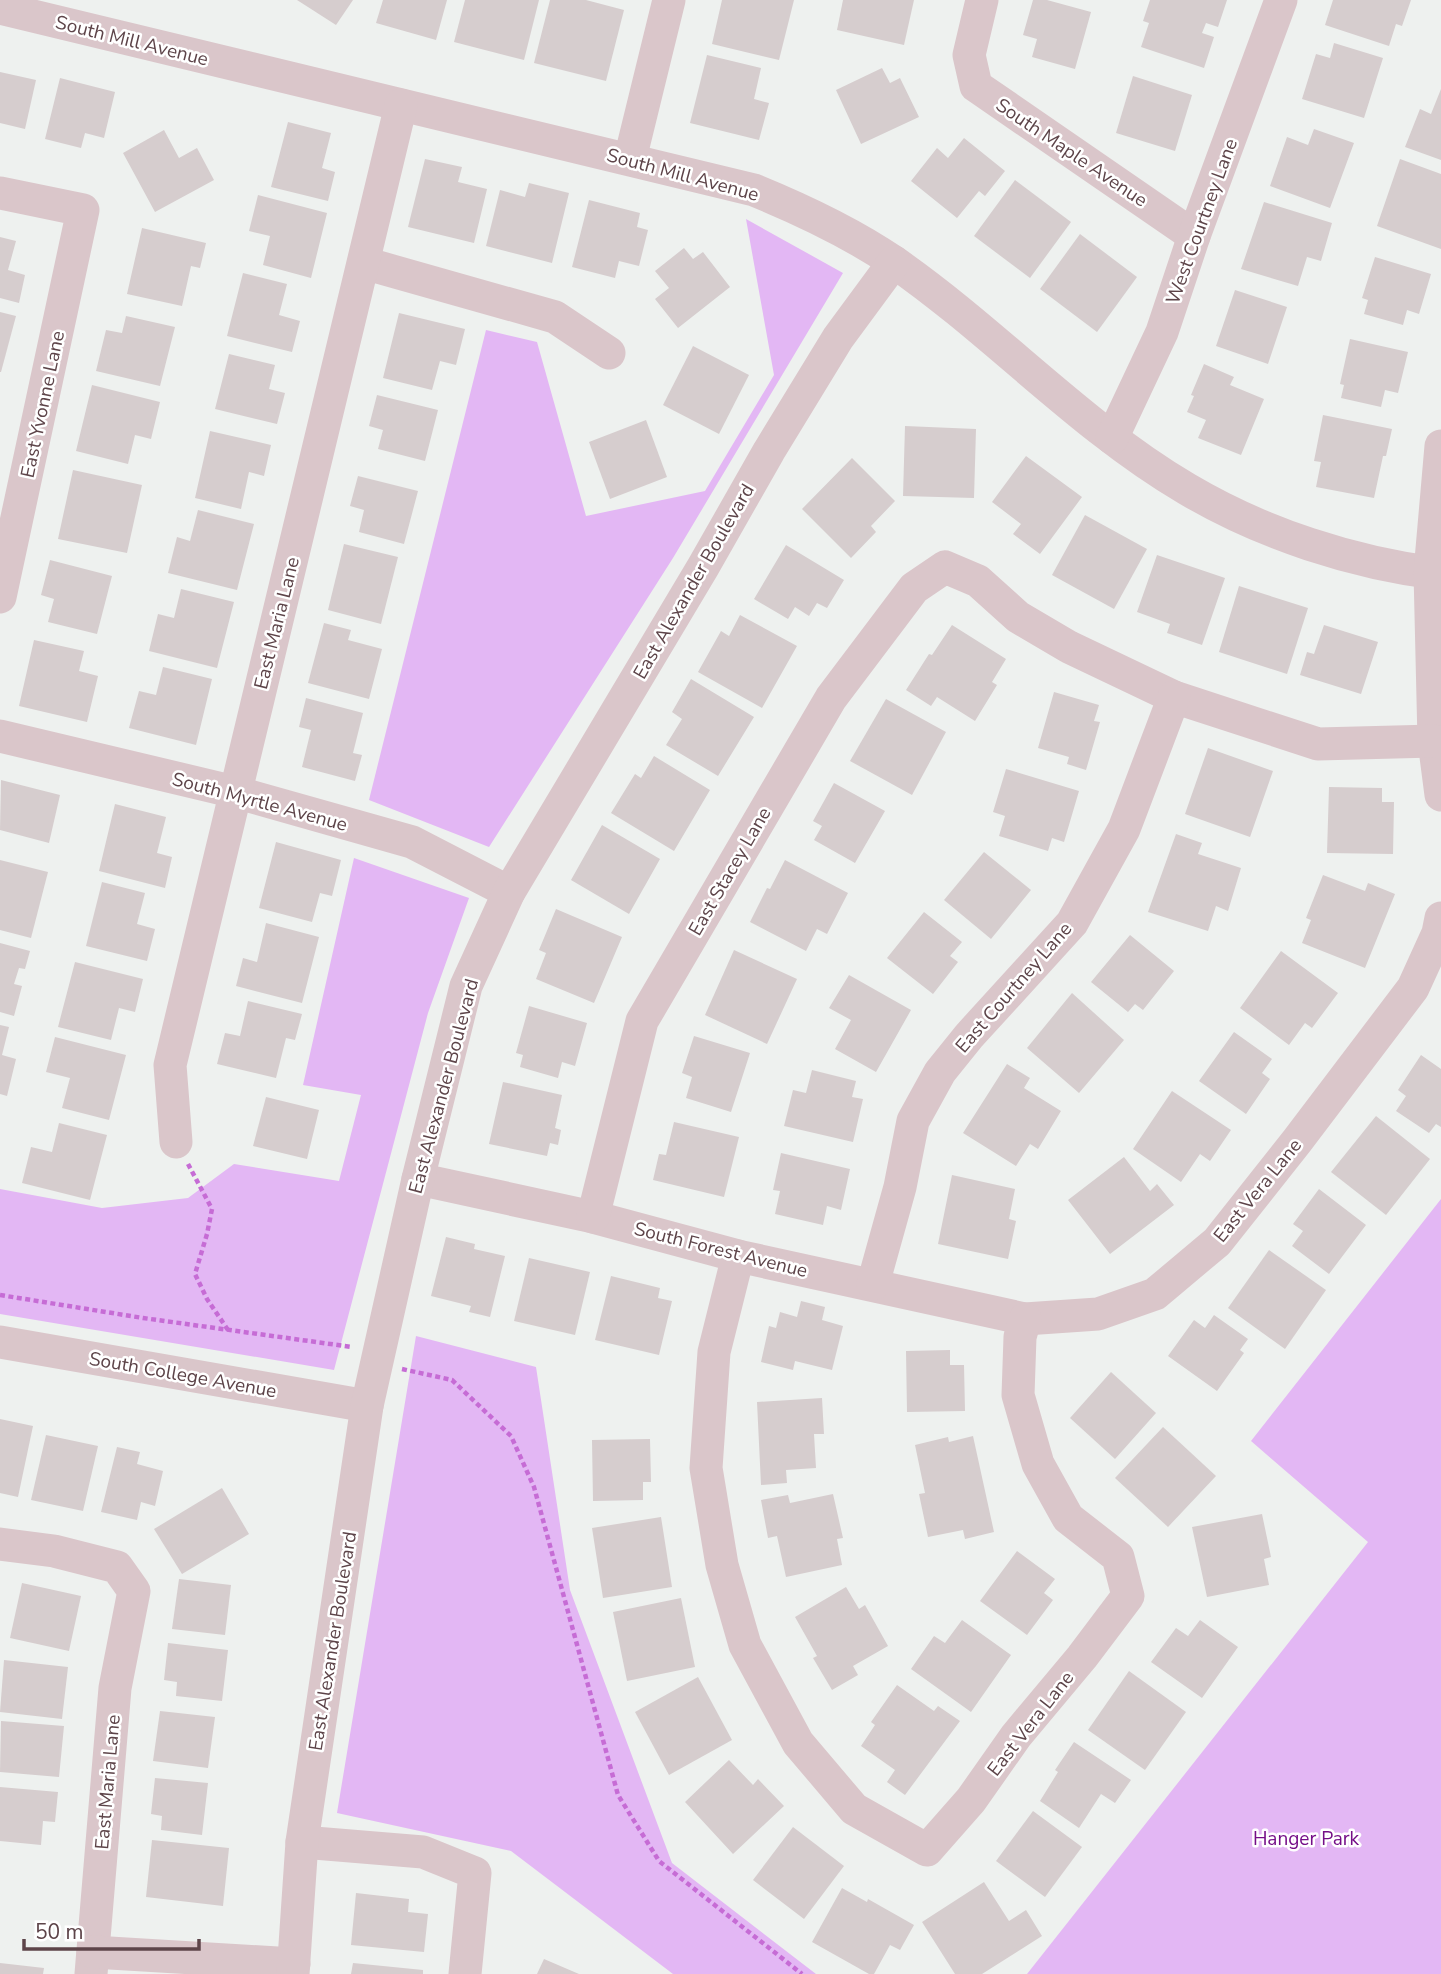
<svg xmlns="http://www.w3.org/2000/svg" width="1441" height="1974" font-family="'Nunito Sans',sans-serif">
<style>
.green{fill:#e3b7f4}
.building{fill:#d6cdce}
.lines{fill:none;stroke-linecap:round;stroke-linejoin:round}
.path{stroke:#c66cd5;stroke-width:4.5;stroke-dasharray:5 3.5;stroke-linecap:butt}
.minor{stroke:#dac6ca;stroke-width:33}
.labels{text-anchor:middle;stroke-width:5;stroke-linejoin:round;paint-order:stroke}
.street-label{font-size:19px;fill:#5d4449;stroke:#fff}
.park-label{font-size:19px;fill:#740d87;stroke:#fff}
</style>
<rect width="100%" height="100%" fill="#eef1ef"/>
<g class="green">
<polygon points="746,219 843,273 673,558 489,847 369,800 486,330 537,342 586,516 705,491 774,375"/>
<polygon points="354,858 469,898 428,1013 334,1370 0,1314 0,1189 102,1208 188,1198 234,1164 339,1181 361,1095 303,1085"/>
<polygon points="1441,1199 1441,1974 1027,1974 1368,1542 1251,1441"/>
<polygon points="416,1336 536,1367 570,1590 672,1863 816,1974 673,1974 511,1851 337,1813"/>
</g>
<g class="building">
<polygon points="297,0 353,0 336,25"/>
<polygon points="383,0 447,0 436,40 376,23"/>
<polygon points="465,0 539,0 524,60 454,42"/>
<polygon points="550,0 586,0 624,10 606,81 534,63"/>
<polygon points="722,0 794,0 779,60 712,44"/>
<polygon points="843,0 914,0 904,45 837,30"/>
<polygon points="1033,0 1047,0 1091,12 1075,69 1032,57 1037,39 1023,35"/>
<polygon points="1150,0 1227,0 1218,27 1206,23 1202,33 1214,37 1204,68 1141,47 1149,23 1143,21"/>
<polygon points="1333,0 1411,0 1402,26 1396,24 1389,46 1325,25"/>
<polygon points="1334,43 1383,58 1364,118 1302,99 1316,54 1330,58"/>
<polygon points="707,55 761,68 754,99 769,103 759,140 690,123"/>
<polygon points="882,68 890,83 900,78 919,117 861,144 836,90"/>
<polygon points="0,72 36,80 25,129 0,123"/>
<polygon points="1133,76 1192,95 1175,151 1116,133"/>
<polygon points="60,78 115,92 104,138 85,133 81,148 45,139"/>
<polygon points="1441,89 1441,160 1405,147 1420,109 1431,114"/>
<polygon points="288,122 331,133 322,168 335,172 328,201 271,187"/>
<polygon points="1314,129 1354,143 1330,208 1270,186 1287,137 1308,145"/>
<polygon points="164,130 179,158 197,148 214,180 155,212 123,153"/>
<polygon points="964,138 1005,171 985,196 979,191 957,218 911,181 937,148 948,158"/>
<polygon points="425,159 462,167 458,182 487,189 474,243 408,227"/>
<polygon points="1400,159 1441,174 1441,249 1377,226"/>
<polygon points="1015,180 1071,222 1030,278 974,236"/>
<polygon points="529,183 569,193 552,263 486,246 500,190 525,197"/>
<polygon points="258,195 327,213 311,278 263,265 270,236 249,231"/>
<polygon points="589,200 640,213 637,227 648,230 639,266 619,261 615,278 572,267"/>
<polygon points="1264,202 1332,223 1321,261 1307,257 1298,286 1241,269"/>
<polygon points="142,228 206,243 200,268 191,266 182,306 127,294"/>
<polygon points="1080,234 1137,277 1097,332 1040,289"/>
<polygon points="0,237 16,241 8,270 25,275 19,303 0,298"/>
<polygon points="684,248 693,259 703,252 730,287 678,328 655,299 669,288 655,271"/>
<polygon points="1375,257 1431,274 1419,314 1407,310 1403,325 1364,314 1368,300 1362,298"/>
<polygon points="243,273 287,284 279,315 300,321 292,352 227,336"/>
<polygon points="1235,290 1287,307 1268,364 1216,346"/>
<polygon points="0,312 16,316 1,372 0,372"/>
<polygon points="399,313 465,329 456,365 440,361 432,390 383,378"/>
<polygon points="126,316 175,327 160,386 96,371 106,330 122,333"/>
<polygon points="1350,339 1408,352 1398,393 1385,390 1381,407 1341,398 1344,385 1340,384"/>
<polygon points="693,346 749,375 719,434 663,405"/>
<polygon points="229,354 275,365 269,389 285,393 277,424 215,409"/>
<polygon points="1204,364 1234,377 1230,385 1264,399 1241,455 1198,438 1206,420 1187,412 1194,396 1191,395"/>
<polygon points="92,385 160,402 151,439 135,435 128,464 76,451"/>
<polygon points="377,395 438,410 425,461 378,449 383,430 369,426"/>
<polygon points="1323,415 1392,429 1386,456 1383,456 1374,498 1316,487 1321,462 1314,461"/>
<polygon points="646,420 667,477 610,499 589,442"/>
<polygon points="905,426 976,429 974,498 903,496"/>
<polygon points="210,431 271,445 264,476 249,472 241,509 195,498"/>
<polygon points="1026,456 1082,497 1040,554 1013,534 1021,524 992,502"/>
<polygon points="852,458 895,501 871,526 876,532 851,558 802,509"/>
<polygon points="73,470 142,485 127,553 58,539"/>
<polygon points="358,476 418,491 404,544 359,532 364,510 350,506"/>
<polygon points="198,510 254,524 237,590 168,573 177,537 190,541"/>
<polygon points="1085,515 1147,549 1114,609 1052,575"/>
<polygon points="344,544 398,557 381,624 328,610"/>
<polygon points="786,545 844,580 827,608 817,603 809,616 795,607 788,619 754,599"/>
<polygon points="1157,555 1225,578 1202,645 1167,633 1170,624 1137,612"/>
<polygon points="50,560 112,576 97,634 48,622 54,599 41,595"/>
<polygon points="1239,586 1308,608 1287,674 1219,652"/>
<polygon points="181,589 234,602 217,668 149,651 158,614 174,618"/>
<polygon points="740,615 797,646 762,708 698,672 721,631 729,636"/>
<polygon points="324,623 351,630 348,640 382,649 369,699 308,683"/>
<polygon points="952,625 1006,659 992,682 997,685 975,721 937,697 931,706 906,690 929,654 932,655"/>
<polygon points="1324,625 1378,642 1361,694 1300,675 1307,652 1314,654"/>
<polygon points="34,640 84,651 79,671 98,676 87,722 19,706"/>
<polygon points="163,667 212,679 196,745 129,728 139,691 156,695"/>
<polygon points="691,679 754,717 718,776 666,745 682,719 672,712"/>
<polygon points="1054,692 1099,705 1094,721 1100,722 1086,770 1067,764 1069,757 1038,748"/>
<polygon points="306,698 363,713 353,753 362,755 355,781 302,767 311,730 299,727"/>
<polygon points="886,699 946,732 912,795 850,761"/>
<polygon points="1208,748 1273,771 1250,837 1185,814"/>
<polygon points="654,756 710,790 674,851 611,813 635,774 641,778"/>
<polygon points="1006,769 1079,791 1064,842 1052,838 1048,851 999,836 1005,816 993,812"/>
<polygon points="1,780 60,795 49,843 0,830"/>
<polygon points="834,783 885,811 855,863 814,840 822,826 813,821"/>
<polygon points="1329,787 1382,788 1382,802 1394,802 1393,854 1327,853"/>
<polygon points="115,804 166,817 157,853 172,857 165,888 99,871"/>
<polygon points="602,825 660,859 629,914 571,880"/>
<polygon points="1176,834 1202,843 1198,854 1241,868 1228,911 1216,906 1208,931 1148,912"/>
<polygon points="276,842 341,860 332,896 320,893 312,922 259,908"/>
<polygon points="984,852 1031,890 991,939 944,900"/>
<polygon points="0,860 48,872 31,938 0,930"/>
<polygon points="785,860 848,893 827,934 817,929 806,951 750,922 767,888 770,889"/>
<polygon points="1323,875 1365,891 1368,883 1395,894 1365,968 1302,943 1311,920 1306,918"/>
<polygon points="102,882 145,893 137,924 155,929 147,961 86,946"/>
<polygon points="556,909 622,937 594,1003 536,979 546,953 539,950"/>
<polygon points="924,912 962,942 950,956 958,962 933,994 887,958"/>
<polygon points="266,923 319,937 302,1003 236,986 243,958 257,962"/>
<polygon points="1130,935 1174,971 1143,1010 1135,1004 1128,1012 1091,982"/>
<polygon points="0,943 30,951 25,969 19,968 14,984 22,986 14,1016 0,1012"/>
<polygon points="734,950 797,979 767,1044 705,1015"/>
<polygon points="1281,951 1338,993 1312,1028 1305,1023 1289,1045 1240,1008"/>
<polygon points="75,962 143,979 135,1012 119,1008 111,1040 58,1027"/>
<polygon points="849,975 911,1010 876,1072 835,1049 851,1020 829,1008"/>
<polygon points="1072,993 1124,1040 1079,1093 1027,1048"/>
<polygon points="248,1001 302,1014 295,1040 286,1038 276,1078 217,1064 225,1033 240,1036"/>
<polygon points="529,1006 587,1023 575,1066 562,1062 558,1078 520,1067 523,1055 516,1053"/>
<polygon points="0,1025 9,1027 2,1055 16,1059 7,1096 0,1094"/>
<polygon points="1234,1032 1272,1059 1262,1073 1270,1079 1246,1114 1199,1081"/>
<polygon points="694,1036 750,1053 731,1112 686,1098 692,1077 682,1073"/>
<polygon points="55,1037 126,1055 109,1120 62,1108 70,1078 46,1072"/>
<polygon points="1421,1055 1441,1069 1441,1127 1436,1124 1429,1133 1396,1111 1406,1096 1398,1090"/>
<polygon points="1007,1064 1030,1078 1024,1088 1061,1111 1038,1149 1030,1144 1016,1166 963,1133"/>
<polygon points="812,1070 856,1081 852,1097 863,1099 853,1142 784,1126 793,1090 806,1093"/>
<polygon points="503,1082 562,1095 555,1128 561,1130 558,1145 550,1143 547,1156 489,1144"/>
<polygon points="1172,1091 1231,1130 1210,1161 1200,1154 1181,1182 1133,1149"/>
<polygon points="266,1097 319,1110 307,1159 253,1146"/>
<polygon points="1376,1116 1430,1159 1386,1215 1331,1172"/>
<polygon points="674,1122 739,1137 724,1197 653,1180 659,1154 666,1155"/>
<polygon points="59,1123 107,1135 90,1200 22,1183 31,1147 52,1152"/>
<polygon points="781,1153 850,1169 841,1210 827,1206 823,1225 775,1214 780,1191 773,1190"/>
<polygon points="1124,1157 1150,1191 1157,1184 1174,1205 1110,1254 1068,1200"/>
<polygon points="952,1175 1015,1189 1009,1219 1016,1221 1008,1259 938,1244"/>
<polygon points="1319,1189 1366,1225 1329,1274 1292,1246 1303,1231 1293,1224"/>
<polygon points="446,1237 475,1244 474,1249 505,1256 490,1317 469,1312 471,1306 431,1296"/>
<polygon points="1269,1250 1326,1290 1285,1349 1228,1308"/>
<polygon points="529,1258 590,1272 575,1335 514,1321"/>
<polygon points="611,1276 660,1288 658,1298 672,1301 659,1355 595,1340"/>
<polygon points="801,1301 825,1307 822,1320 843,1326 832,1370 795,1361 793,1370 761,1362 769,1326 776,1328 780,1312 797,1317"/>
<polygon points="1214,1315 1248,1339 1240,1350 1244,1353 1217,1391 1168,1356 1194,1320 1205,1328"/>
<polygon points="950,1350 950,1365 964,1365 965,1411 907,1412 906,1351"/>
<polygon points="1111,1372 1156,1413 1115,1459 1070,1418"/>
<polygon points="822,1398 824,1434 814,1434 816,1468 786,1470 787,1483 761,1485 757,1402"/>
<polygon points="0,1419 33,1426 18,1497 0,1493"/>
<polygon points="1163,1427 1216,1476 1168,1527 1115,1478"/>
<polygon points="46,1435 98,1446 83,1511 31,1500"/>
<polygon points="973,1436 994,1532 965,1539 963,1530 928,1537 919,1494 925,1493 915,1445 948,1437 949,1442"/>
<polygon points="650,1439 651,1482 643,1482 643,1500 593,1501 592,1440"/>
<polygon points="117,1447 140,1452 137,1464 163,1471 155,1506 141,1502 137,1520 101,1512"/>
<polygon points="222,1488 249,1534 182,1574 154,1529"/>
<polygon points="833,1494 843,1538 837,1539 842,1565 786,1577 777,1536 768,1538 761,1500 788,1495 790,1503"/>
<polygon points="1262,1514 1271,1557 1264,1559 1269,1585 1207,1597 1192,1527"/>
<polygon points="661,1517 672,1587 603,1598 592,1528"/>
<polygon points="1017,1551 1055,1579 1044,1593 1053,1600 1027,1635 980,1601"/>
<polygon points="179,1579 231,1585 225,1635 172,1629"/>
<polygon points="22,1583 81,1596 69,1651 10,1638"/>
<polygon points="846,1587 859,1609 865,1605 888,1646 853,1666 858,1675 832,1690 813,1658 817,1656 795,1617"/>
<polygon points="681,1598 695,1667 627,1681 613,1612"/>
<polygon points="962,1620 1011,1655 971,1712 911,1669 934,1636 945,1643"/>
<polygon points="1200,1620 1238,1647 1202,1698 1151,1662 1176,1628 1188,1636"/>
<polygon points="168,1643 228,1650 222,1701 176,1696 177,1682 164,1680"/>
<polygon points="4,1660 68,1667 62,1719 0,1712"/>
<polygon points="1129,1671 1186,1712 1145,1770 1088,1730"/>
<polygon points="698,1677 732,1740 669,1775 635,1712"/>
<polygon points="897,1685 934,1711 938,1706 960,1721 905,1795 887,1782 895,1770 861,1746 875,1725 871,1722"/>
<polygon points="160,1711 215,1717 208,1768 153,1761"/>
<polygon points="1,1721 64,1726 59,1777 0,1772"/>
<polygon points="1074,1742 1131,1780 1115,1803 1101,1794 1079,1828 1040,1801 1058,1772 1055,1770"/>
<polygon points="729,1760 753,1785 758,1779 784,1806 733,1854 685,1802"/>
<polygon points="155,1778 208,1783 202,1835 161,1830 162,1816 151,1814"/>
<polygon points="0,1787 58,1792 55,1822 43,1821 41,1845 0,1841"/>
<polygon points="1033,1811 1082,1847 1045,1897 996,1861"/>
<polygon points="793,1827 844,1866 804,1919 753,1880"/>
<polygon points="152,1840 229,1848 223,1906 146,1897"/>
<polygon points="984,1882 1009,1921 1026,1910 1042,1936 982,1974 955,1974 922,1922"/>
<polygon points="842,1888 867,1902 868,1899 914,1925 900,1950 890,1945 874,1974 869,1974 812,1942"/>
<polygon points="356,1893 409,1899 408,1912 428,1914 424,1952 351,1945"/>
<polygon points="544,1959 579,1974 537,1974"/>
<polygon points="0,1963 44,1968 43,1974 0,1974"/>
<polygon points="353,1963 423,1970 423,1974 351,1974"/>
</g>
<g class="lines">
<g class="path">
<polyline points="188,1164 212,1209 207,1234 195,1274 207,1299 228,1330"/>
<polyline points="0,1295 143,1318 352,1347"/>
<polyline points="402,1369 452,1380 511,1436 534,1487 618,1795 659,1861 802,1974"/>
</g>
<g class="minor">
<polyline points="982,0 969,55 976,86 1194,236"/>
<path d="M0 8 754 190C803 210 850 232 894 262 996 333 1080 426 1187 489 1263 534 1353 563 1441 574"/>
<polyline points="630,159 669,0"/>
<polyline points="0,193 83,210 0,597"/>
<polyline points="364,263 555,317 609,353"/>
<polyline points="1112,438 1162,332 1194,236 1281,0"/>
<polyline points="1441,446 1430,572 1434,741 1441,795"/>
<polyline points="0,736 235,792 412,842 509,892"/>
<polyline points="176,1142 170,1065 401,105"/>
<polyline points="418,1179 593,1217 738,1256 1025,1319 1098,1314 1155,1294 1217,1242 1297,1141 1413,988 1438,933 1441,918"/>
<polyline points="593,1217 642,1021 831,698 914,588 945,567 978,581 1018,617 1069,647 1174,697 1318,744 1434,741"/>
<polyline points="738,1256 714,1352 706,1468 722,1565 745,1645 798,1743 854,1809 927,1850 971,1800 1016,1736 1082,1657 1128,1596 1118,1557 1068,1518 1038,1464 1018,1395 1020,1337 1025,1319"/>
<polyline points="873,1284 900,1187 913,1121 940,1072 969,1036 1072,923 1124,829 1174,697"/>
<polyline points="0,1342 367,1406"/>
<polyline points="0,1544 54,1551 117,1567 134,1591 115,1688 91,1974"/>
<polyline points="302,1842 423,1852 475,1873 465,1974"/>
<polyline points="93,1952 294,1964"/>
<polyline points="293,1974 302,1842 367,1406 418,1179 466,986 509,892 703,567 769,451 838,338 894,262"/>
</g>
</g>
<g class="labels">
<g class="street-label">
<text transform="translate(132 40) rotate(14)" y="7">South Mill Avenue</text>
<text transform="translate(1072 152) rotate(34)" y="7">South Maple Avenue</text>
<text transform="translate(683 174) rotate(15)" y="7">South Mill Avenue</text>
<text transform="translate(1201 221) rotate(-70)" y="7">West Courtney Lane</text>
<text transform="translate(42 404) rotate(-78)" y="7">East Yvonne Lane</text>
<text transform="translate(693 581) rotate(-60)" y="7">East Alexander Boulevard</text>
<text transform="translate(276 623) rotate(-76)" y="7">East Maria Lane</text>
<text transform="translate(260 801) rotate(15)" y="7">South Myrtle Avenue</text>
<text transform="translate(729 871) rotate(-60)" y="7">East Stacey Lane</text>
<text transform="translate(1013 987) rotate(-49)" y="7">East Courtney Lane</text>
<text transform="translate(443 1086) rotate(-75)" y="7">East Alexander Boulevard</text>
<text transform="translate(1257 1190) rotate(-51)" y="7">East Vera Lane</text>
<text transform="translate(721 1249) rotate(14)" y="7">South Forest Avenue</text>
<text transform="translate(183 1374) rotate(10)" y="7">South College Avenue</text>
<text transform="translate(332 1641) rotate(-81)" y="7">East Alexander Boulevard</text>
<text transform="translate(1030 1723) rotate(-52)" y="7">East Vera Lane</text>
<text transform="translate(107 1782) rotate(-85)" y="7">East Maria Lane</text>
</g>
<g class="park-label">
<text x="1306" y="1845">Hanger Park</text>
</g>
</g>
<path d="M24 1939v10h175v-10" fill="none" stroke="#5d4449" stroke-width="3.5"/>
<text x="35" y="1939" font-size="21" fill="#5d4449" stroke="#ffffff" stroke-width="5" paint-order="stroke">50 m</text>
</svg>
